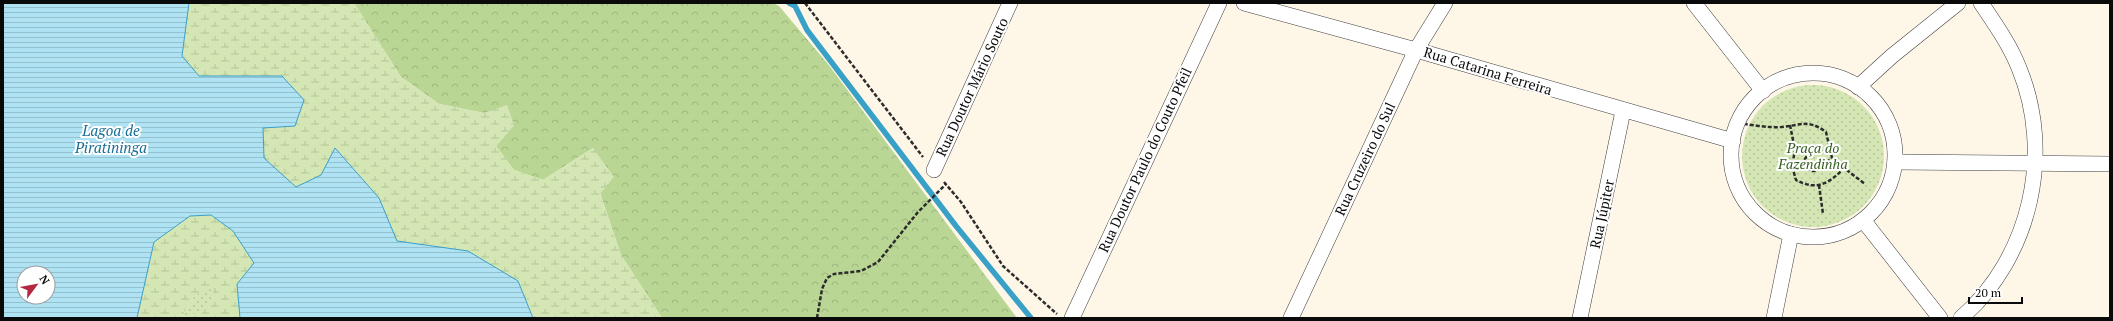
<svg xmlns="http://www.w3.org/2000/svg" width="2113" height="321" font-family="'PT Serif',serif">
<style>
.forest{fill:url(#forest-crowns)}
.wetland{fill:url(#wetland-marsh)}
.park{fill:url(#park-dots)}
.water{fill:url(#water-rules);stroke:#39a0c7;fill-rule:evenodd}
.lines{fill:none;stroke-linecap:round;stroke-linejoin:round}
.stream{stroke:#39a0c7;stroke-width:5.5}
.street-casing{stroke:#3d3d3d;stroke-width:16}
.path{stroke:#2c2c2c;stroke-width:2.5;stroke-dasharray:4 2;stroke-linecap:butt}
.street{stroke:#fff;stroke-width:15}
.labels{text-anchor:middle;stroke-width:4;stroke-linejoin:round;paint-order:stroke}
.street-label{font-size:14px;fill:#0a0a0a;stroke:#fff}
.park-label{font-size:14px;font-style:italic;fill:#335d1e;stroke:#fff}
.water-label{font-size:15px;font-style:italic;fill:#1a6e95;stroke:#fff}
</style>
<defs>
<pattern id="forest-crowns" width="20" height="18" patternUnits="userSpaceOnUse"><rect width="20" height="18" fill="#bad694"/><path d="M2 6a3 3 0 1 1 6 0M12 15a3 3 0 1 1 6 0" fill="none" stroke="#9fb67e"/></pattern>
<pattern id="wetland-marsh" width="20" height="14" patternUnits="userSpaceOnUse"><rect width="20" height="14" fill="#d4e6b4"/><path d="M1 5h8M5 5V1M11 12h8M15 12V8" fill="none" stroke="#b5c499"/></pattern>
<pattern id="park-dots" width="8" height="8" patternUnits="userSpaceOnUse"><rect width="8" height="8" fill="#d4e6b4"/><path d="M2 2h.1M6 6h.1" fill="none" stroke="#b5c499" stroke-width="1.8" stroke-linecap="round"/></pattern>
<pattern id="water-rules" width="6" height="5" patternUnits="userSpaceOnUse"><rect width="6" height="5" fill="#afe2f3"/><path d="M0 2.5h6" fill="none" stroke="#95c1cf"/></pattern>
</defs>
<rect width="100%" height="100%" fill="#fef7e8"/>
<polygon class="forest" points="354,3 773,3 779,6 828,64 1017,318 662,318 621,255 600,193 593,148 543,180 514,170 496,146 514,125 484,113 439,104 401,77"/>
<g class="wetland">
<polygon points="189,3 354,3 401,77 439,104 484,113 507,105 514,125 496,146 514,170 543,180 593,148 614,177 600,194 621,255 662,318 533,318 518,281 468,251 397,242 379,198 335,148 321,175 296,188 264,158 263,128 242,76 199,76 182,56"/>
<polygon points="211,215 233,231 254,263 237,284 240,318 189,318 192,314 194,297 181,318 137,318 154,242 190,216"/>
</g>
<g class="park">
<circle cx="1813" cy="156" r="71"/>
<polygon points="206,288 213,290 213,298 202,313 192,314 189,318 181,318 194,297"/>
</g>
<path class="water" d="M3 3H189L182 56 199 76H282L304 100 295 126 263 128 264 158 296 187 321 175 335 148 379 198 397 241 468 251 518 281 533 318H240L237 284 254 263 233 231 211 215 190 216 154 242 137 318H3ZM24 273H48V297H24Z"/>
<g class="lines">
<polyline class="stream" points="789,3 795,6 807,30 956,226 1031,318"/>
<g class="street-casing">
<g id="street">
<polyline points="1244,3 1416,50 1733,141"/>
<polyline points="1694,3 1763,91"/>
<circle cx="1813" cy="155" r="82"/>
<polyline points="1858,87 1892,56 1958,3"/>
<polyline points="1895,162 2110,164"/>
<polyline points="934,170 1010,3"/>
<polyline points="1863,220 1940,318"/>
<polyline points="1072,318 1219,3"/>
<polyline points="1291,318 1416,50 1445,3"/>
<polyline points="1580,318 1623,111"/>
<polyline points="1774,318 1791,234"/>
<path d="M1961 318C2031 257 2054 153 2019 68 2010 45 1995 24 1981 3"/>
</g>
</g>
<g class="path">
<polyline points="805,3 923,157"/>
<path d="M1738 123C1752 125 1768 128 1782 127 1802 125 1808 119 1826 132L1832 158 1816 171H1810L1805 159 1807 156"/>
<path d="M1790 125 1795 150 1792 166 1796 180C1816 191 1829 184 1844 168L1865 184"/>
<polyline points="944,182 961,202 1003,266 1057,314"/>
<polyline points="1819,185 1823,214"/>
<polyline points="817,318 822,289 827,278 834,274 861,271 878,262 918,212 946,184"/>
</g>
<use href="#street" class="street"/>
</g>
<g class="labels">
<g class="street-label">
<text transform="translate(1488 71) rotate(17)" y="5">Rua Catarina Ferreira</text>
<text transform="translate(972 87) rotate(-65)" y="5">Rua Doutor Mário Souto</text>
<text transform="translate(1365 159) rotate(-65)" y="5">Rua Cruzeiro do Sul</text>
<text transform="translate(1145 160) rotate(-65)" y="5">Rua Doutor Paulo do Couto Pfeil</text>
<text transform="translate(1602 214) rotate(-78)" y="5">Rua Júpiter</text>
</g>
<g class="park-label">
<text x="1813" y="153">Praça do<tspan x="1813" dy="16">Fazendinha</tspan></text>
</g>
<g class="water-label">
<text x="111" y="136">Lagoa de<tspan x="111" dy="17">Piratininga</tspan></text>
</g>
</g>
<rect width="2113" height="321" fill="none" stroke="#0a0a0a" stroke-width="8"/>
<g transform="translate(36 285) rotate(58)"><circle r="19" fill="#ffffff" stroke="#9d9d9d"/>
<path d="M0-3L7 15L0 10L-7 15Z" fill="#b32941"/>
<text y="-6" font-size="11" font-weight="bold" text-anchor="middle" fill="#0a0a0a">N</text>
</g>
<path d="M1969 297v6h53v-6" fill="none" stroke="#0a0a0a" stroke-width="2"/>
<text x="1975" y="297" font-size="12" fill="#0a0a0a" stroke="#ffffff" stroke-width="3" paint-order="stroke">20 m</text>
</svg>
